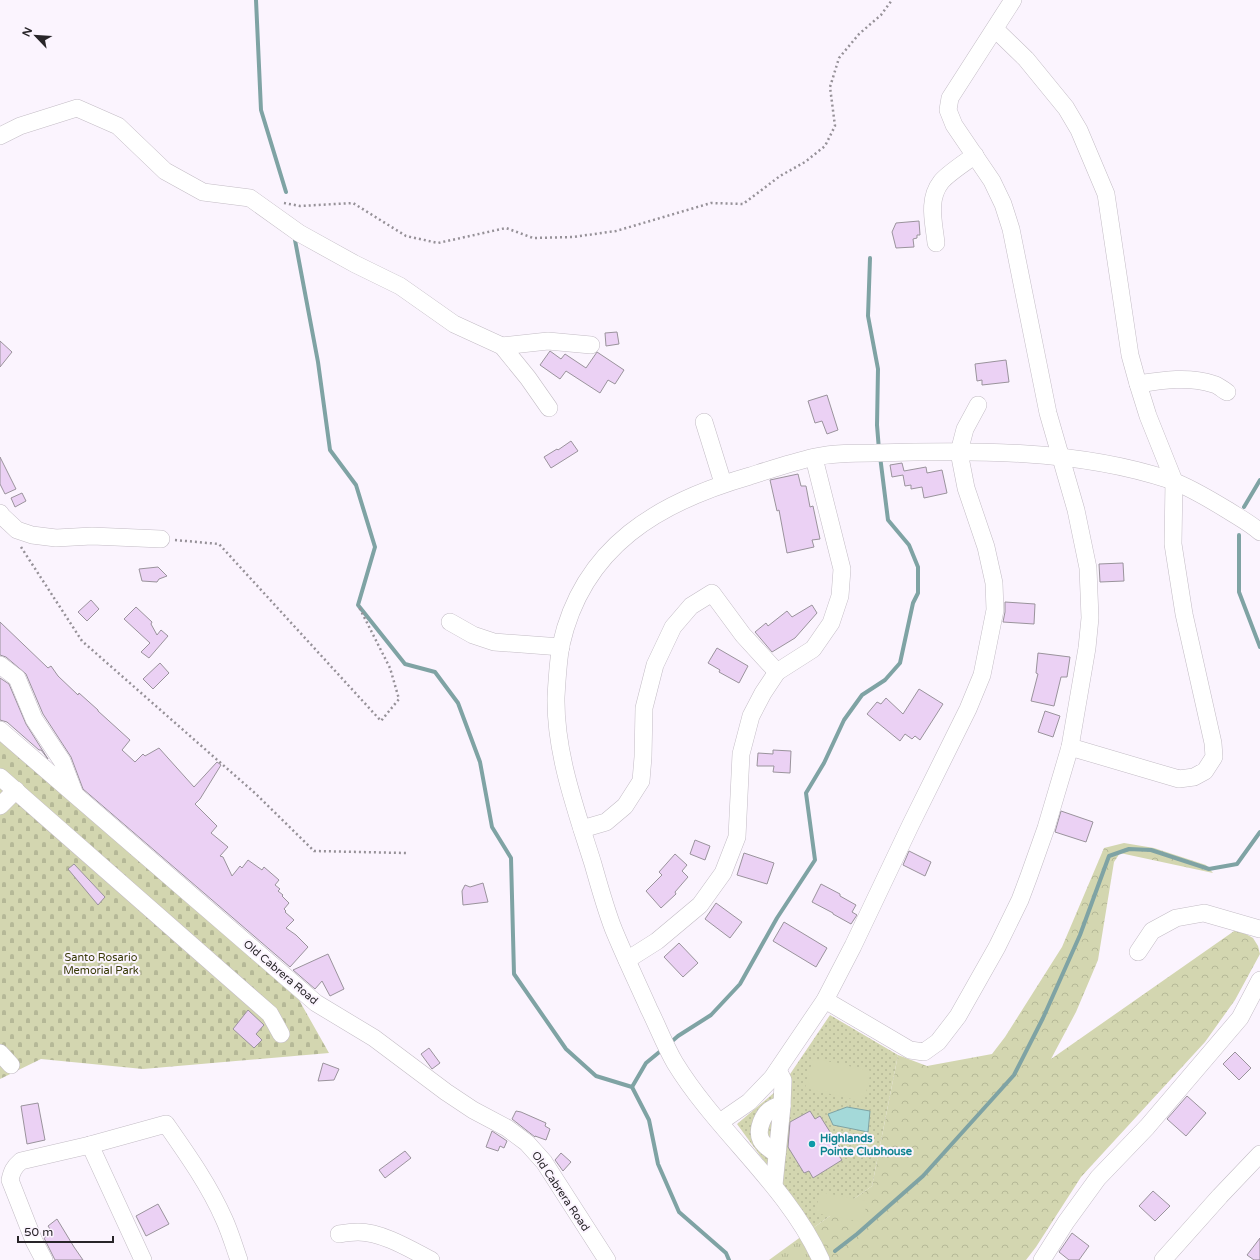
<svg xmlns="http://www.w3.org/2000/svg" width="1260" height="1260" font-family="'Varela Round',sans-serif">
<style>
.grass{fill:url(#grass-tufts)}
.forest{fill:url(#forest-crowns)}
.cemetery{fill:url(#cemetery-stones)}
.park{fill:url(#park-dots)}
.garden{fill:#d3d6b0}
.water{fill:#a4d9d9;stroke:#7fa3a4}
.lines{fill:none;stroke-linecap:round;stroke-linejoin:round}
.stream{stroke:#7fa3a4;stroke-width:4}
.building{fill:#ebd1f4;stroke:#9a939c}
.minor-casing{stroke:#c3bcc5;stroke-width:18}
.path{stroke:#969198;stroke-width:2.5;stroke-dasharray:2 3;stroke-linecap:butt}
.minor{stroke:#fff;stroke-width:17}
.culture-dot{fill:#0f9aa8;stroke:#fbf4fe;stroke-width:1.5}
.labels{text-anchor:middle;stroke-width:4;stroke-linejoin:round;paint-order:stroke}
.park-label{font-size:11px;fill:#383a07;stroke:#fbf4fe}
.street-label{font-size:11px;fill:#282529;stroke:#fbf4fe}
.culture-label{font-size:11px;font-weight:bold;fill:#0d838f;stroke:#fbf4fe;text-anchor:start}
</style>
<defs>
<pattern id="grass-tufts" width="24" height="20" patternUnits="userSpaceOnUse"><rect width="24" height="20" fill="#d3d6b0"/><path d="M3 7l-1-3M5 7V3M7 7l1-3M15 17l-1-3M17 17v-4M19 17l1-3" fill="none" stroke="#b5b897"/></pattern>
<pattern id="forest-crowns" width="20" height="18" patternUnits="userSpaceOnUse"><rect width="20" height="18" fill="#d3d6b0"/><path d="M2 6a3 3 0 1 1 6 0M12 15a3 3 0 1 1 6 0" fill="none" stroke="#b5b897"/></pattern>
<pattern id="cemetery-stones" width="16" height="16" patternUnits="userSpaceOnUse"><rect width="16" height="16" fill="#d3d6b0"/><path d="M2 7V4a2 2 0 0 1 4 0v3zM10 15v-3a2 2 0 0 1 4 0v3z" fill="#b5b897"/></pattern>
<pattern id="park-dots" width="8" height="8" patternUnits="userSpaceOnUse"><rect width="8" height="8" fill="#d3d6b0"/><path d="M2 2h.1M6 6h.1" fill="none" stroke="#b5b897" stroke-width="1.8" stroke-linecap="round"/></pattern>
</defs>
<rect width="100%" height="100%" fill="#fbf4fe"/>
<polygon class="grass" points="813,1228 829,1260 769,1260"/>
<polygon class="forest" points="1124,843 1154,848 1206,865 1213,873 1120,853 1114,862 1098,960 1076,1012 1051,1059 1237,929 1253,938 1258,946 1260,954 1235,1000 1205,1042 1081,1177 1036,1247 1026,1260 829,1260 813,1228 872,1186 898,1055 927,1066 992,1054 1005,1037 1062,947 1104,848"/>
<polygon class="cemetery" points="0,740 299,1000 329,1053 143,1069 41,1059 0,1079"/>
<polygon class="park" points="830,1015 898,1055 872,1186 813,1228 737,1124 782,1086"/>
<g class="garden">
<polygon points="813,1058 871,1071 864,1102 805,1088"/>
<polygon points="820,1192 867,1201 863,1222 815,1213"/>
</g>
<polygon class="water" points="847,1107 870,1111 868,1132 833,1125 828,1114"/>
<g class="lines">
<g class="stream">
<polyline points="256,0 261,110 286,192"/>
<polyline points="295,240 318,362 330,450 356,485 375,547 358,605 405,664 435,672 458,703 480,762 492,827 511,858 514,974 566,1049 596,1076 632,1087 649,1120 658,1164 679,1212 726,1253 729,1260"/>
<polyline points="870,258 868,316 878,369 877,425 879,450"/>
<polyline points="1244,507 1260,480"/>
<polyline points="1239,535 1239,592 1260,647"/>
<polyline points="670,1043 678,1036 711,1015 740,984 777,918 815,860 806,793 824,763 844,720 862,695 885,680 900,663 913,603 918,593 918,567 909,545 888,520 880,456"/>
<polyline points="632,1087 646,1063 663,1049"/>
<polyline points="835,1251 857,1234 923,1176 1014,1075 1043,1018 1080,935 1109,856 1129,849 1151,850 1209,869 1237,864 1260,832"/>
</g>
</g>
<g class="building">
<polygon points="919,221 920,235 917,235 917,238 913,239 914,247 896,248 892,232 896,223"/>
<polygon points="617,332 619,344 606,346 605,333"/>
<polygon points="0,341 12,352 0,367"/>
<polygon points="550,351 561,359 565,354 586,368 597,352 624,370 615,384 608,380 600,393 566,371 560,379 540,365"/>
<polygon points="1006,360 1009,382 982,385 982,380 977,381 975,364"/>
<polygon points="827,395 838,430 827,434 822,421 815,423 808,401"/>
<polygon points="571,441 578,451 551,468 544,457 557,449 558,450"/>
<polygon points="0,457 16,489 5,494 0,484"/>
<polygon points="902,463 904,471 926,467 927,473 942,470 947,493 924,498 922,487 911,489 911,485 905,486 903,475 892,477 890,465"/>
<polygon points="798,474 801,486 806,486 810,507 813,506 820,539 812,540 814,547 787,553 779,510 777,511 770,480"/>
<polygon points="22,493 26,501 15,507 11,498"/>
<polygon points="1123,563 1124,581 1100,582 1099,564"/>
<polygon points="158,567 167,576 159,579 157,582 142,581 139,569"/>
<polygon points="91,600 99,609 87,621 78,612"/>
<polygon points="1005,602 1035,604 1034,624 1003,622 1005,612"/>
<polygon points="812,605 817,613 795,638 772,652 755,632 766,623 768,626 787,611 792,617"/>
<polygon points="136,607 152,622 151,624 157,635 161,630 168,636 149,658 141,652 150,643 124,619"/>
<polygon points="0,622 48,668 51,666 58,676 78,695 79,693 98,710 98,711 130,740 122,750 135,762 143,754 145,756 159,748 194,787 217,762 221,765 200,799 195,804 217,826 211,833 228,847 220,856 223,857 232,876 240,866 242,868 248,860 262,870 264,867 279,880 275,885 280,889 278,891 283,895 282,896 289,903 284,909 286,911 285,912 294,920 286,928 296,935 308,947 290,967 83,789 71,757 43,714 26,674 6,657 0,655"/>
<polygon points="717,648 748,666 739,683 719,672 720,670 708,663"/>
<polygon points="1038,653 1070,657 1067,677 1061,677 1054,706 1031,701 1038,674 1036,673"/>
<polygon points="160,663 169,673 153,689 143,679"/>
<polygon points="0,678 9,684 26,724 48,759 41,750 39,750 7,722 0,720"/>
<polygon points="919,689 943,704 920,740 915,736 912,739 905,734 900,741 867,714 877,702 881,704 886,698 903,714"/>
<polygon points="1045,711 1060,716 1053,737 1038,732"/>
<polygon points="773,750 791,751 790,773 773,772 774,766 757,766 758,753 773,754"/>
<polygon points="1061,811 1093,822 1086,842 1055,832"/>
<polygon points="695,840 710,846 705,860 690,854"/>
<polygon points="909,851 931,862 925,876 903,865"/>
<polygon points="744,853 774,863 767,884 737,875"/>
<polygon points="675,854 687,865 682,871 688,877 675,892 676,894 661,908 646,891 662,875 659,872"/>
<polygon points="74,864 105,897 98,905 68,869"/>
<polygon points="483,883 488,902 463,905 462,891 465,885 470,887"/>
<polygon points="821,884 840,894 840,896 856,905 852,912 857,915 851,924 833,914 833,913 812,902"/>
<polygon points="716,903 742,922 730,938 705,919"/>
<polygon points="784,922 827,948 816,967 773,941"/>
<polygon points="679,943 698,963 683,977 664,957"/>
<polygon points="328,954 344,989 330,996 322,981 315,989 293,970"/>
<polygon points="248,1010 264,1025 256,1034 262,1040 254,1048 233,1029"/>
<polygon points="429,1048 440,1063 432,1069 421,1054"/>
<polygon points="1235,1052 1251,1068 1239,1080 1223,1064"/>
<polygon points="323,1063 339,1069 334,1080 318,1081"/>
<polygon points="1187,1096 1206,1113 1186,1136 1167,1119"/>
<polygon points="38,1103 45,1140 27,1144 21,1106"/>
<polygon points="516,1111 521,1112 546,1123 545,1126 550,1129 546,1140 535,1136 535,1137 512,1119"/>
<polygon points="810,1111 815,1119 820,1116 842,1151 837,1153 842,1160 813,1178 809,1171 804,1173 788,1147 790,1122"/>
<polygon points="492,1131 507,1141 504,1148 500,1146 498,1151 486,1147"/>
<polygon points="405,1151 411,1158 385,1178 379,1170"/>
<polygon points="561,1153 571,1162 563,1171 555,1160"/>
<polygon points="1153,1191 1170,1206 1155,1221 1139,1206"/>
<polygon points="158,1204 169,1224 146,1236 136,1216"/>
<polygon points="57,1219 74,1247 83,1260 55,1260 44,1238 52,1232 48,1226"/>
<polygon points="1072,1233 1089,1246 1079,1260 1069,1260 1059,1252"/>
<polygon points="1260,1238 1260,1260 1254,1260 1247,1255"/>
</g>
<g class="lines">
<g class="minor-casing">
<g id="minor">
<polyline points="995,29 1026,59 1066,108 1079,130 1106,194 1130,355 1138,384 1148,416 1174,481 1173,544 1184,614 1213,743 1214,757 1205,771 1194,777 1179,779 1070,747"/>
<polyline points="0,136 20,126 77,108 118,126 165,171 203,192 250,198 299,233 355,264 400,286 454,324 502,346 528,378 549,408"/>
<path d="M936 243C934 223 927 200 941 182 947 174 966 162 975 155"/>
<polyline points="502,346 548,341 591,345"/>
<path d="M1138 384C1163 380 1189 376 1213 384 1218 385 1223 390 1227 392"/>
<polyline points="704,422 723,483"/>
<polyline points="0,513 2,516 17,530 32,535 56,538 92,536 161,539"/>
<polyline points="450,622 473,635 494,642 561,647"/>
<polyline points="0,665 17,678 34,719 62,761 74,792"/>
<polyline points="0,730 316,1003 374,1038 446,1092 473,1110 507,1128 527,1143 544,1162 607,1260"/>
<polyline points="0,777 270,1014 281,1034"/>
<polyline points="0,806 16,790"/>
<polyline points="582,829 606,822 625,806 641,781 643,757 644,708 655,665 673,627 691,606 712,593 743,635 777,672"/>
<polyline points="1138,952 1152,931 1176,918 1204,913 1260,929"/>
<polyline points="627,960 657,941 700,905 723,873 737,837 741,754 751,716 763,693 777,672 813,649 831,623 840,596 842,569 814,458"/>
<polyline points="825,1000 910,1050 924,1052 938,1042 958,1016 997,947 1020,900 1029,876 1046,828 1070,747 1087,648 1090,618 1088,568 1076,510 1048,413 1011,229 1003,204 992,181 954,125 948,110 950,98 1013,0"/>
<polyline points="0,1053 11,1065"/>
<polyline points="720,1122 749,1102 772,1078 825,1000 853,946 911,824 968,709 982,675 995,610 994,583 986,547 966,488 959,452 965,429 978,405"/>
<polyline points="90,1145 143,1260"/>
<path d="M777 1154C771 1150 765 1147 761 1140 756 1130 763 1113 773 1108 776 1106 779 1106 782 1106"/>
<polyline points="774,1185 782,1106 783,1080 778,1070"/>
<path d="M339 1234C345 1233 352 1232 358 1232 382 1232 410 1249 431 1260"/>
<path d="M44 1260 34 1241 10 1180C12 1171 14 1167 21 1161L90 1145 166 1124C187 1154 209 1185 224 1219 230 1232 234 1246 239 1260"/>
<path d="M821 1260C787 1185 718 1133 675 1063 665 1046 658 1027 649 1009 637 982 624 955 613 928 605 907 599 885 593 864 576 810 555 753 556 697 557 680 558 661 561 645 583 546 659 502 750 476 772 469 793 462 815 457 834 453 854 453 874 453 971 450 1077 449 1170 480 1190 487 1211 500 1229 511 1240 518 1251 524 1260 532"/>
<polyline points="1042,1260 1066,1222 1098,1178 1147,1127 1240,1018 1260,980"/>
<polyline points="1163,1260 1220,1196 1260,1154"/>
</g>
</g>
<g class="path">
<polyline points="284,203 300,206 353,203 406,236 438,243 506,228 533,238 573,237 616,231 711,203 743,204 780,176 805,162 825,146 835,126 830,87 839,58 859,34 881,15 892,0"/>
<polyline points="175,540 219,544 381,721 399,699 390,668 358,605"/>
<polyline points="21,547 82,641 256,794 314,851 406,853"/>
</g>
<use href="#minor" class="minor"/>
</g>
<circle class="culture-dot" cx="812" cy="1144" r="4"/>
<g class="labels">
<g class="park-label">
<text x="101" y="961">Santo Rosario<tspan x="101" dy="13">Memorial Park</tspan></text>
</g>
<g class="street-label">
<text transform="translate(281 972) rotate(40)" y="4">Old Cabrera Road</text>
<text transform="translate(561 1191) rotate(56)" y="4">Old Cabrera Road</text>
</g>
<g class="culture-label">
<text x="820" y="1142">Highlands<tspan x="820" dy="13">Pointe Clubhouse</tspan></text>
</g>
</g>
<g transform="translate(36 36) rotate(295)" stroke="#fbf4fe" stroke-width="3" paint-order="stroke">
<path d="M0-3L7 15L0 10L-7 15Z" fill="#282529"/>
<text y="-6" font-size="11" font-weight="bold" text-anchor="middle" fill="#282529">N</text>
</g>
<path d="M18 1236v6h95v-6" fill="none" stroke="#282529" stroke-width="2"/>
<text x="24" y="1236" font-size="12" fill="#282529" stroke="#fbf4fe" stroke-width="3" paint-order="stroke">50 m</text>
</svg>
